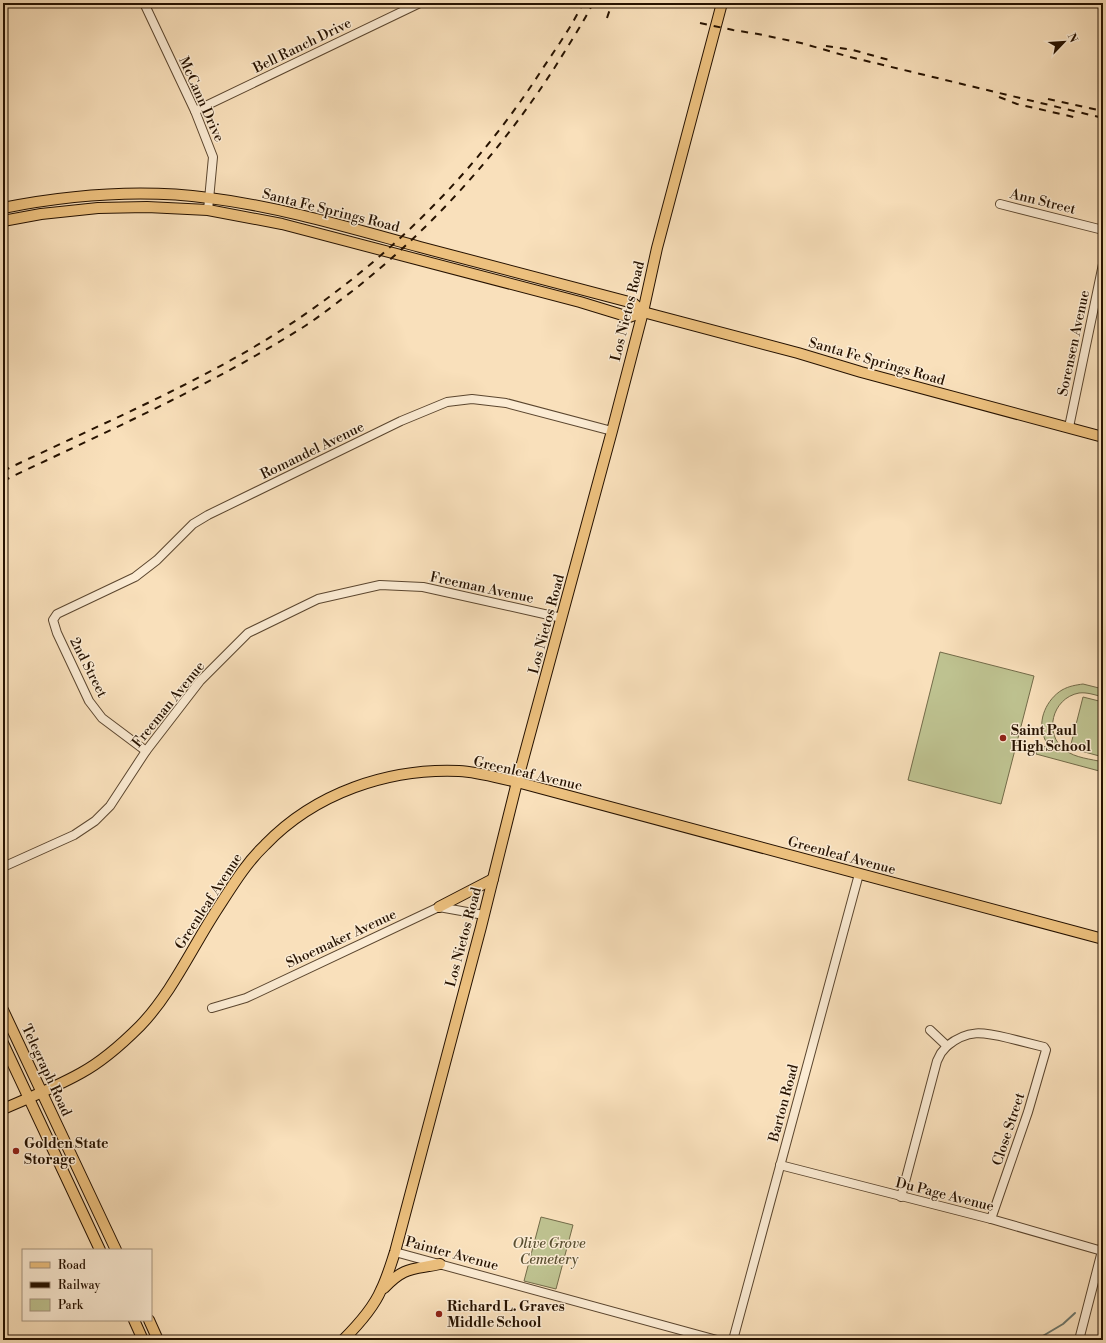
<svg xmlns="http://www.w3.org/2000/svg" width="1106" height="1343" font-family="'Libre Bodoni',serif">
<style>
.green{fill:#bec290;stroke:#726a48}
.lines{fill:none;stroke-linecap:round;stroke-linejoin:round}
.stream{stroke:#6e786d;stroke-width:2}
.minor-casing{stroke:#5b462f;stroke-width:10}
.major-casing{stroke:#261200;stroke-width:12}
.minor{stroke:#fbebd3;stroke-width:8}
.major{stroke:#ecc07e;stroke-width:10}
.rail{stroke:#261200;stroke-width:2;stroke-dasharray:7 7;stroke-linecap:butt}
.poi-dot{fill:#8f2418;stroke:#fbebd3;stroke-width:1.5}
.labels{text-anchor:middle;stroke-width:3;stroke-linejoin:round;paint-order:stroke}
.street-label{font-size:14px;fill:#261200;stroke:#fbebd3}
.poi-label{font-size:14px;font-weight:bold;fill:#261200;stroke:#fbebd3;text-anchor:start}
.park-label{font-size:14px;font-style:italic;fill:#5b5032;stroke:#fbebd3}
</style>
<rect width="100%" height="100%" fill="#f9e0bb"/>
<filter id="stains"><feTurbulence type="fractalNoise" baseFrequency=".005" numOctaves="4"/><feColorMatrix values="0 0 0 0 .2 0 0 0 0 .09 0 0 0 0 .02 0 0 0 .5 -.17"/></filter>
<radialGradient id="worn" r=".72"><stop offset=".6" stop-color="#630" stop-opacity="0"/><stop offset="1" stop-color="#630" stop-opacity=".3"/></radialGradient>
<g class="green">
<polygon points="940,652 1034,676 1001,804 908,780"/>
<path d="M1083 684 1103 689V697C1095 695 1087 692 1079 693 1052 698 1043 734 1065 750 1075 758 1091 759 1103 762V772L1036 754 1038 745 1050 748C1048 744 1045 741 1044 737 1037 720 1047 699 1062 690 1069 686 1076 685 1083 684Z"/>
<polygon points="1083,697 1103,702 1103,757 1070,748"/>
<polygon points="541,1217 573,1225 556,1289 524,1281"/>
</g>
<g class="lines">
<g class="stream">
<polyline points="1099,1292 1103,1288"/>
<polyline points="1036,1340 1063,1324 1075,1313"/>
</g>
<g class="minor-casing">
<g id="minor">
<polyline points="144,3 195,111 213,157 208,210"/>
<polyline points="195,111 420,3"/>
<polyline points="1000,204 1103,230"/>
<polyline points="1069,427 1103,264"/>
<polyline points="146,751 102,718 89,701 57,633 53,620 57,614 135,577 157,560 193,524 208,515 401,421 447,402 472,399 506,403 612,431"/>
<polyline points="3,867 74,835 95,821 110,806 146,751 200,681 248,633 318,599 380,585 423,587 562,618"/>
<polyline points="212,1008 246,998 439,907 484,915"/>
<path d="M947 1046C968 1029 983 1032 1008 1038 1020 1041 1032 1044 1044 1047L1046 1050 1028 1112 991 1219"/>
<polyline points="780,1165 991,1219 1102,1251"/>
<polyline points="901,1197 937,1061 941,1053 947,1046 930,1030"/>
<polyline points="395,1252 717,1340"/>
<polyline points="733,1340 859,874"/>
<polyline points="1079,1340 1103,1247"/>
</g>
</g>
<g class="major-casing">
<g id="major">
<path d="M3 208C69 195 142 189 209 198 281 207 350 228 420 247 491 266 562 285 633 303L643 312 798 353 861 372 1103 437"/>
<polyline points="3,221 41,214 98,208 147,207 208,210 282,224 580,302 629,317 643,312"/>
<polyline points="439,907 493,879"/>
<polyline points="3,1010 116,1250"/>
<polyline points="3,1043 100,1250"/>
<path d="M3 1109C29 1098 56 1087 81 1073 103 1061 122 1044 140 1026 171 994 192 948 216 911 231 888 245 864 265 845 315 793 388 768 459 771 479 772 498 778 517 782L1103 939"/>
<path d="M384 1288C405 1266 412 1270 440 1264"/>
<polyline points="134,1320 143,1340"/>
<polyline points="149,1320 158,1340"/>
<path d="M343 1340C357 1326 373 1309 381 1290 387 1278 391 1264 395 1252L481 927 517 782 612 431 643 312 657 248 722 3"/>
</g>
</g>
<use href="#minor" class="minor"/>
<use href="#major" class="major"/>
<g class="rail">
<polyline points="607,18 612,3"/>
<polyline points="700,23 733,30 758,34 801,43 850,57 1103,118"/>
<polyline points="826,46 853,50 889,60"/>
<polyline points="999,97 1017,104 1078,118"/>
<polyline points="1048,99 1103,111"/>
<path d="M3 471C86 431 174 394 254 347 370 278 470 182 543 68 557 47 572 26 583 3"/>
<path d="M3 481C105 432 209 387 305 326 322 315 339 301 355 289 434 226 501 151 555 67 568 46 582 25 593 3"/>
</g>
</g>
<g class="poi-dot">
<circle cx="1003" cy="738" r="4"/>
<circle cx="16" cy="1151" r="4"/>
<circle cx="439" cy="1314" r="4"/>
</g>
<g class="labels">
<g class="street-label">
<text transform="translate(302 45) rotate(-26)" y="5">Bell Ranch Drive</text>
<text transform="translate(202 99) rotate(66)" y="5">McCann Drive</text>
<text transform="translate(1043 201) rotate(14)" y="5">Ann Street</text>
<text transform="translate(331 210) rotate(14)" y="5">Santa Fe Springs Road</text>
<text transform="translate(627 311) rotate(-76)" y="5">Los Nietos Road</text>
<text transform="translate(1073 343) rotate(-78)" y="5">Sorensen Avenue</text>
<text transform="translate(877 361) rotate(16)" y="5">Santa Fe Springs Road</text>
<text transform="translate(312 450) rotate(-26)" y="5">Romandel Avenue</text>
<text transform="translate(482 587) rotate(12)" y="5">Freeman Avenue</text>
<text transform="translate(546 624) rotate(-75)" y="5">Los Nietos Road</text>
<text transform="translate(89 667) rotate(63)" y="5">2nd Street</text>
<text transform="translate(168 704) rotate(-51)" y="5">Freeman Avenue</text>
<text transform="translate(528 773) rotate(13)" y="5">Greenleaf Avenue</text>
<text transform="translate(842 855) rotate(15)" y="5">Greenleaf Avenue</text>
<text transform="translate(208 901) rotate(-57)" y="5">Greenleaf Avenue</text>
<text transform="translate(463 937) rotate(-75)" y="5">Los Nietos Road</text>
<text transform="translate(341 938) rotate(-25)" y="5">Shoemaker Avenue</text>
<text transform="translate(47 1070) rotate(65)" y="5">Telegraph Road</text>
<text transform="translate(783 1103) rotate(-75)" y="5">Barton Road</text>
<text transform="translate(1008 1129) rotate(-72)" y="5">Close Street</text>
<text transform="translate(945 1194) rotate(14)" y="5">Du Page Avenue</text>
<text transform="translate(452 1253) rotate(15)" y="5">Painter Avenue</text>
</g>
<g class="poi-label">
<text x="1011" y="735">Saint Paul<tspan x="1011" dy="16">High School</tspan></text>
<text x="24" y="1148">Golden State<tspan x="24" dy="16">Storage</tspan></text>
<text x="447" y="1311">Richard L. Graves<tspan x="447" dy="16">Middle School</tspan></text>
</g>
<g class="park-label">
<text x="549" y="1248">Olive Grove<tspan x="549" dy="16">Cemetery</tspan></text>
</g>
</g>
<rect width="1106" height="1343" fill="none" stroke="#f9e0bb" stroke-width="16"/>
<rect x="4" y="4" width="1098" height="1335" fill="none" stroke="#261200" stroke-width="2"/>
<rect x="8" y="8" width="1090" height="1327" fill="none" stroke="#261200"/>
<rect x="22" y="1249" width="130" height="72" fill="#fbebd3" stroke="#a6947f"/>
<rect x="30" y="1262" width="20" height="6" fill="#ecc07e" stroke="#a6947f"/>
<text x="58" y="1269" font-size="12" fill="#261200">Road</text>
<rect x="30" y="1282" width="20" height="6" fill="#261200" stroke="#a6947f"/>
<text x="58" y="1289" font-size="12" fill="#261200">Railway</text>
<rect x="30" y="1299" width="20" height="12" fill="#bec290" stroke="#a6947f"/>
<text x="58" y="1309" font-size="12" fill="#261200">Park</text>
<g transform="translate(1064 42) rotate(65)" stroke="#fbebd3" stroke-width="3" paint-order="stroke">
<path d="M0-3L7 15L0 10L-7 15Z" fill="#261200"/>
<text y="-6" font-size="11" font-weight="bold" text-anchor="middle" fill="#261200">N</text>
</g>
<rect width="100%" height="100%" filter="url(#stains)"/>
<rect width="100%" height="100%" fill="url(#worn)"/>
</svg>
